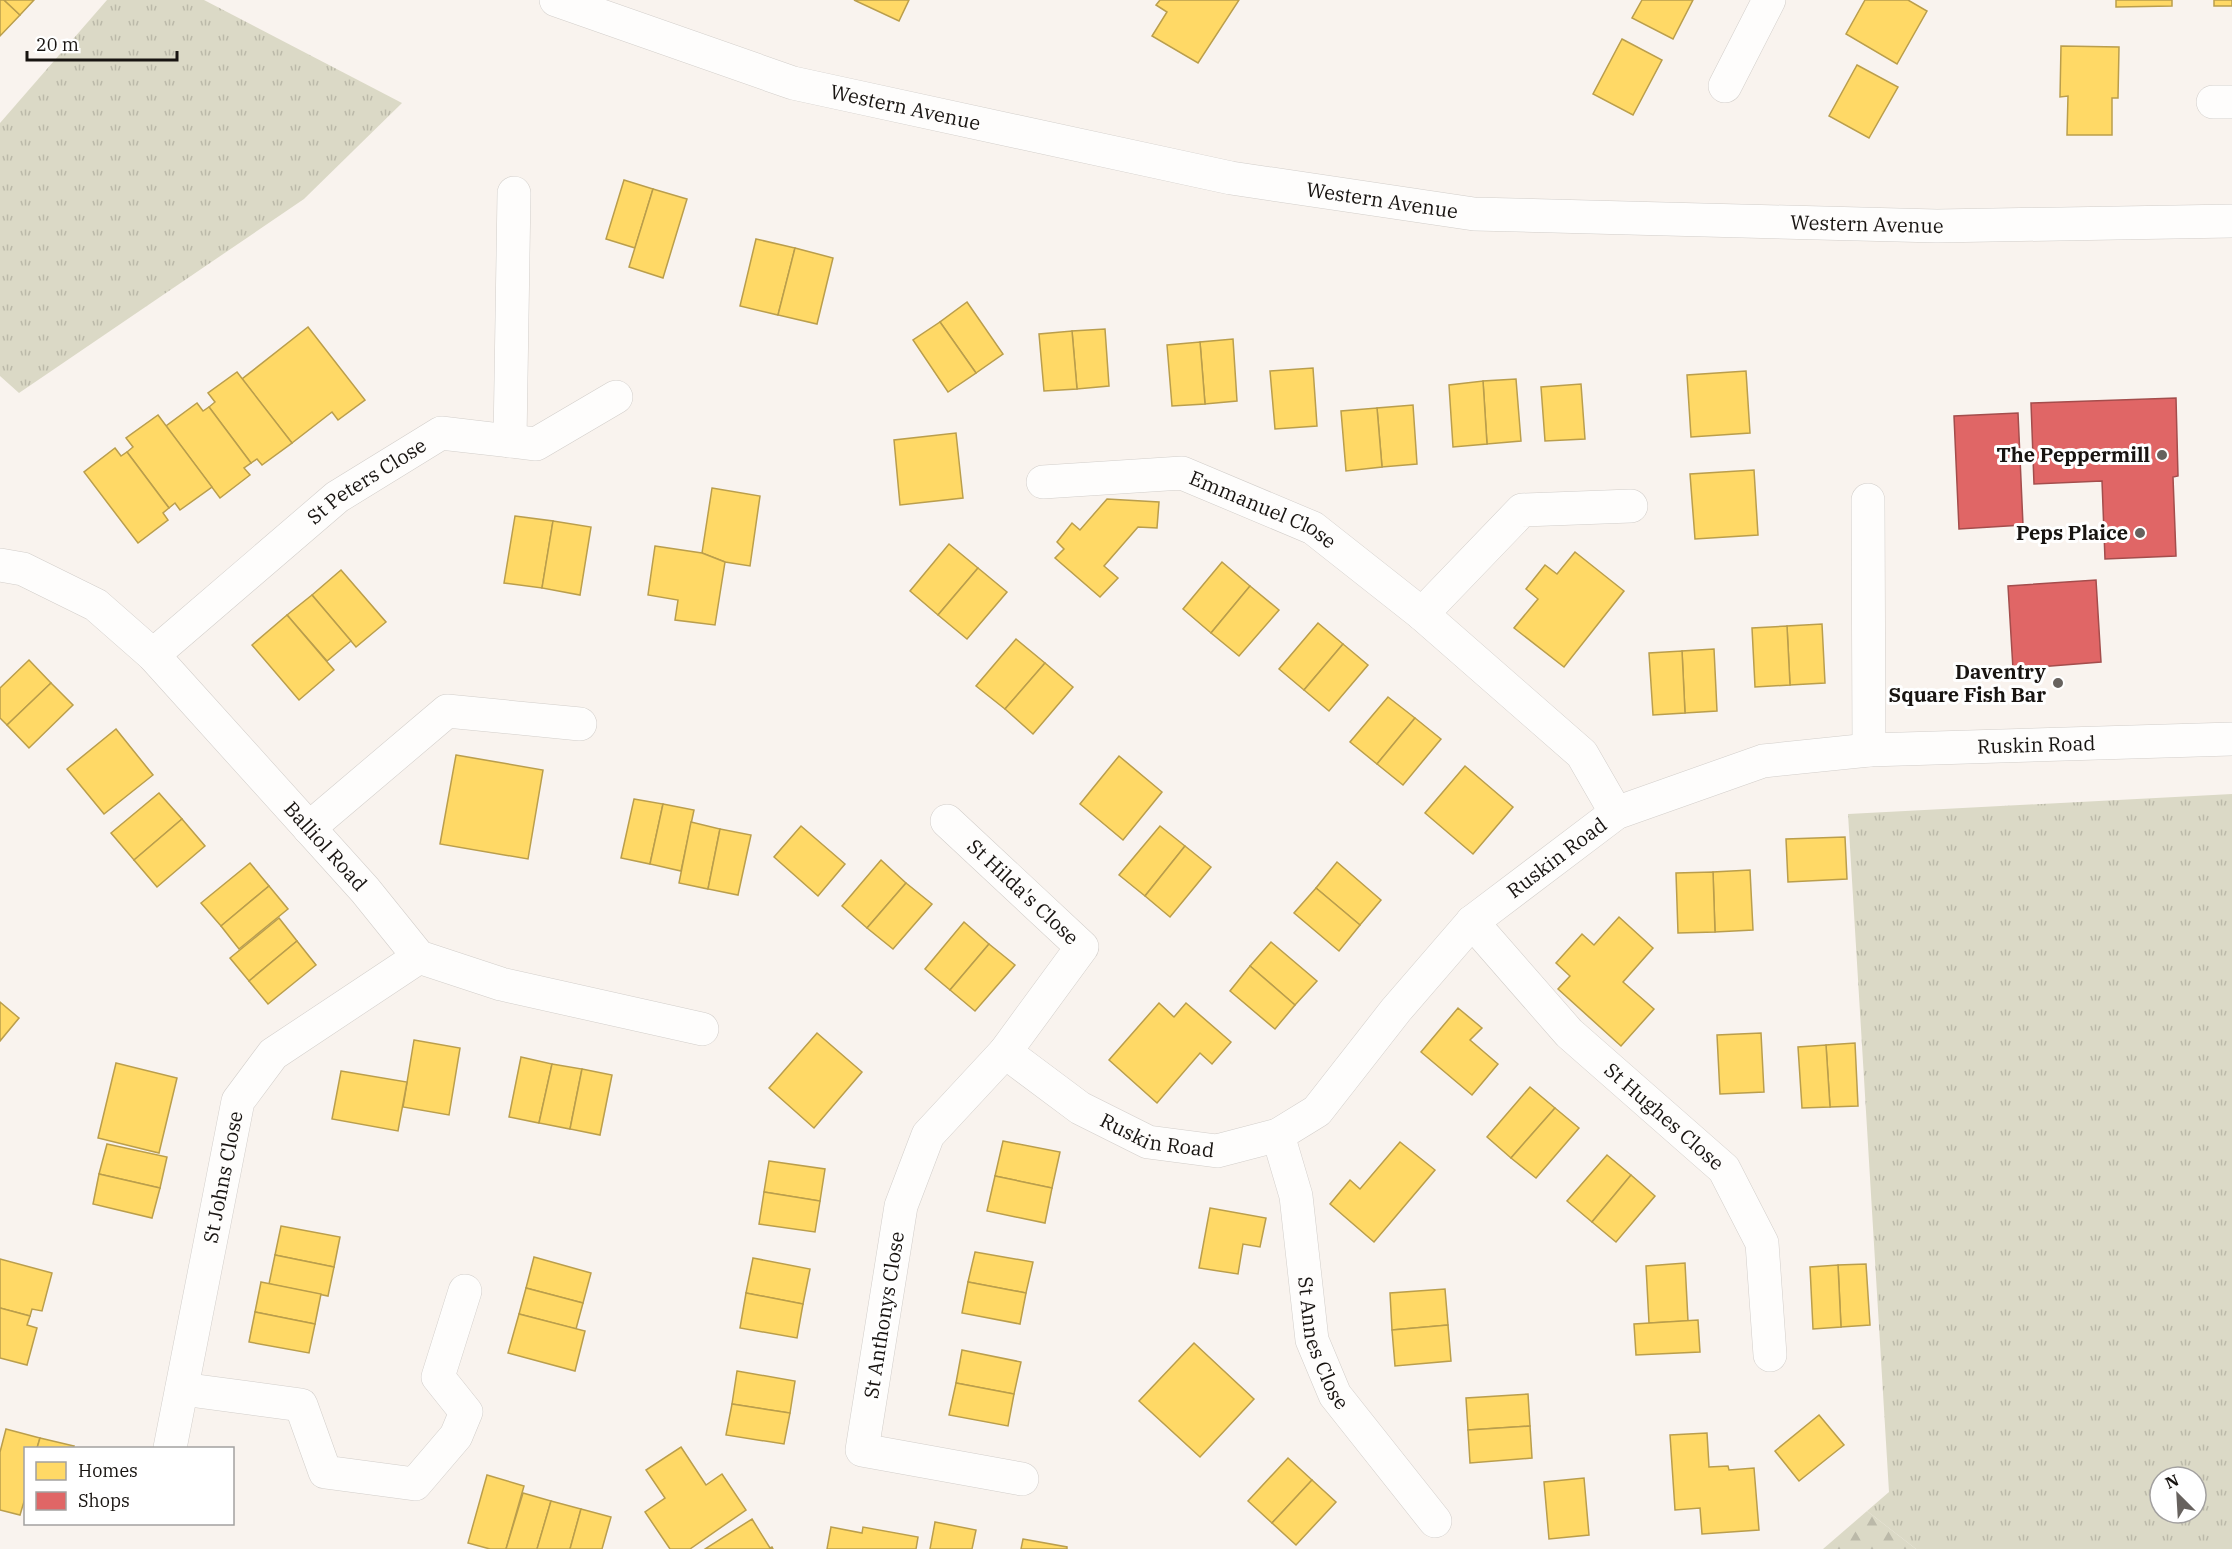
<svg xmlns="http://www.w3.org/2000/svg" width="2232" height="1549" font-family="'IBM Plex Serif',serif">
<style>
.grass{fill:url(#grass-tufts);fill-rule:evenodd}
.forest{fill:url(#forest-firs)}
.homes{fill:#ffd966;stroke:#ba9e4c;stroke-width:1.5}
.shops{fill:#e06666;stroke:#a44d4c;stroke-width:1.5}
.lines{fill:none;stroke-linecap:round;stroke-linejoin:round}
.minor-casing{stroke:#d2ceca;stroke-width:34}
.minor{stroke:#fefdfc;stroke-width:33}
.poi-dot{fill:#67625e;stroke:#fff;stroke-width:2}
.labels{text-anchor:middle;stroke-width:6;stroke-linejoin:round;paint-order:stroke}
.street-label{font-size:20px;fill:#181411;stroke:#fff}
.poi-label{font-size:20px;font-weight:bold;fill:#181411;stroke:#fff;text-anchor:end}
</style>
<defs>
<pattern id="grass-tufts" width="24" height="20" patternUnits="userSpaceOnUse" patternTransform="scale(1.5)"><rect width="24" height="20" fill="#dbd9c6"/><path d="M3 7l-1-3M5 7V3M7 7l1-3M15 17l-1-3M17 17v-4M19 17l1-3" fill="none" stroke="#bbb9a9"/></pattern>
<pattern id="forest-firs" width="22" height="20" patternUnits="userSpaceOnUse" patternTransform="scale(1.5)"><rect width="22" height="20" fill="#dbd9c6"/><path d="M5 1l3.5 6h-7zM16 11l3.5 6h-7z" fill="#bbb9a9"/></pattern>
</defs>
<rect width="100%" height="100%" fill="#f9f3ee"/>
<g class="grass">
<polygon points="107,0 204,0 402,103 304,199 19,393 0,376 0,123"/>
<path d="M2232 794V1549H1916L1867 1511 1889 1492 1848 814ZM2160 1477H2196V1513H2160Z"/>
</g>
<polygon class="forest" points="1867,1511 1916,1549 1823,1549"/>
<g class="homes">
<polygon points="0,0 4,0 20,15 0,36"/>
<polygon points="4,0 34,0 20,15"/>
<polygon points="854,0 909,0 899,21"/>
<polygon points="1160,0 1239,0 1198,63 1152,36 1167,12 1156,5"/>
<polygon points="1642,0 1693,0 1673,39 1632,18"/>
<polygon points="1865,0 1908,0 1927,11 1897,64 1846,34"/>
<polygon points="2116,0 2172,0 2172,6 2116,7"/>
<rect x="2214" y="0" width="18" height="6"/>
<polygon points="1622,39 1662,60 1633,115 1593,94"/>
<polygon points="2061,46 2119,47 2118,98 2112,98 2112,135 2067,135 2068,96 2060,97"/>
<polygon points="1857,65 1898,87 1869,138 1829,116"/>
<polygon points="624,180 653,189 635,248 606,239"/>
<polygon points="653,189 687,199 663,278 629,267"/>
<polygon points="756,239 795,248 778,315 740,306"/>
<polygon points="795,248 833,258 817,324 778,315"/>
<polygon points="967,302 1003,354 976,373 940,322"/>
<polygon points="940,322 976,373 948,392 913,340"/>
<polygon points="308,327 365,400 338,420 332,412 292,443 242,379"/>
<polygon points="1105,329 1109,386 1077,389 1072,331"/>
<polygon points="1072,331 1077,389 1044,391 1039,334"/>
<polygon points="1233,339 1237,401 1205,404 1200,342"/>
<polygon points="1200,342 1205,404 1172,406 1167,345"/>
<polygon points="1313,368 1317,426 1275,429 1270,371"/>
<polygon points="1746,371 1750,433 1691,437 1687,375"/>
<polygon points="237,372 292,443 262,465 257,459 251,463 209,407 215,402 208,393"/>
<polygon points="1516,379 1521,441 1487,444 1483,381"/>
<polygon points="1483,381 1487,444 1453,447 1449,385"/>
<polygon points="1581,384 1585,439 1545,441 1541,387"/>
<polygon points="197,403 203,411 209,407 251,463 244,468 250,475 220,498 166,426"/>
<polygon points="1413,405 1417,464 1382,467 1377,408"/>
<polygon points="1377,408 1382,467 1346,471 1341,411"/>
<polygon points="158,415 212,487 180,510 175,503 169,508 127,452 133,447 126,438"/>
<polygon points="956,433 963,498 900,505 894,440"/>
<polygon points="115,448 121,456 127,452 169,508 163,513 168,520 138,543 84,472"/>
<polygon points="1754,470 1758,535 1695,539 1690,474"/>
<polygon points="712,488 760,496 750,566 725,562 702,553"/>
<polygon points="1107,499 1159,502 1157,528 1138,527 1104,566 1118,578 1100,597 1055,558 1064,549 1057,542 1072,523 1080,530"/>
<polygon points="515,516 553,521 542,588 504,583"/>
<polygon points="553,521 591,527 580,595 542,588"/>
<polygon points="949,544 978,568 938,615 910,591"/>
<polygon points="655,546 702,553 725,562 715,625 675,620 678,600 648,595"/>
<polygon points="1575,552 1624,591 1564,667 1514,628 1538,599 1526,589 1545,565 1557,574"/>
<polygon points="1222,562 1250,586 1211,633 1183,609"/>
<polygon points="978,568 1007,592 967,639 938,615"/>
<polygon points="341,570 386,622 356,647 312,595"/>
<polygon points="1250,586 1279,610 1239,656 1211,633"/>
<polygon points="312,595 351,641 327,661 287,615"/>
<polygon points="287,615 334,670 299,700 252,645"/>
<polygon points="1318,623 1343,644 1304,690 1279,669"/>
<polygon points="1822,624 1825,683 1790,685 1787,626"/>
<polygon points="1787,626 1790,685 1755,687 1752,628"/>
<polygon points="1016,639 1045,663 1005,709 976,686"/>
<polygon points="1343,644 1368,665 1329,711 1304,690"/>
<polygon points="1714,649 1717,711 1685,713 1682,651"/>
<polygon points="1682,651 1685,713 1653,715 1649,653"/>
<polygon points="29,660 51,683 7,725 0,718 0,688"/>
<polygon points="1045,663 1073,687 1033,734 1005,709"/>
<polygon points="51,683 73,705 29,748 7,725"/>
<polygon points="1388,697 1415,718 1377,764 1350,742"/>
<polygon points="1415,718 1441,739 1403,785 1377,764"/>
<polygon points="116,729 153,775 104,814 67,769"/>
<polygon points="456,755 543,770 528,859 440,844"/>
<polygon points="1119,756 1162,792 1123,840 1080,804"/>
<polygon points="1465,766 1513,807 1473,854 1425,813"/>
<polygon points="159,793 182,819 134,860 111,833"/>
<polygon points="634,799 663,804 650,864 621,858"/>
<polygon points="663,804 694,810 681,871 650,864"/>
<polygon points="182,819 205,846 157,887 134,860"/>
<polygon points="691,822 720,829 708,889 679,883"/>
<polygon points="801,826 845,864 818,896 774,857"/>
<polygon points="1160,826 1185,846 1145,896 1119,875"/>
<polygon points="720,829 751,835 738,895 708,889"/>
<polygon points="1845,837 1847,879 1788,882 1786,839"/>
<polygon points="1185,846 1211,867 1170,917 1145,896"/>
<polygon points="881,860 906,883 867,928 842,906"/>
<polygon points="1337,862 1381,900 1360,925 1316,888"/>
<polygon points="250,863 269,886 221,926 201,903"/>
<polygon points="1750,870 1753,930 1715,932 1713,872"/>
<polygon points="1713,872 1715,932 1678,933 1676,873"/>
<polygon points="906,883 932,904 893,949 867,928"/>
<polygon points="269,886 288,909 239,949 221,926"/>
<polygon points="1316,888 1360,925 1339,951 1294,913"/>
<polygon points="1619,917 1653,948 1623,982 1654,1009 1621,1046 1558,989 1570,976 1556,963 1582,934 1594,945"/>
<polygon points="279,918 297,941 249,981 230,958"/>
<polygon points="964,922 989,944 950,990 925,969"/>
<polygon points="297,941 316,965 268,1004 249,981"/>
<polygon points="1271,942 1317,981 1295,1005 1250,966"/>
<polygon points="989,944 1015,965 975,1011 950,990"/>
<polygon points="1250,966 1295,1005 1275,1029 1230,991"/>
<polygon points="0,1002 19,1018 0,1041"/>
<polygon points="1159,1003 1174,1017 1186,1003 1231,1042 1212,1064 1200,1053 1157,1103 1109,1060"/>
<polygon points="1458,1008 1482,1028 1470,1040 1498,1064 1472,1095 1421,1052"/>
<polygon points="817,1033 862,1072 814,1128 769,1088"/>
<polygon points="1761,1033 1764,1092 1720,1094 1717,1035"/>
<polygon points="414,1040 460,1048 449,1115 403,1107"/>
<polygon points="1855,1043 1858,1106 1830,1107 1826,1045"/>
<polygon points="1826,1045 1830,1107 1802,1108 1798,1047"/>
<polygon points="521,1057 552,1064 539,1123 509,1117"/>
<polygon points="116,1063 177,1078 159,1153 98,1138"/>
<polygon points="552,1064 582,1069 570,1129 539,1123"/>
<polygon points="582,1069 612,1075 600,1135 570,1129"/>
<polygon points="341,1071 407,1082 398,1131 332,1119"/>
<polygon points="1530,1087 1555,1108 1511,1158 1487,1137"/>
<polygon points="1555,1108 1579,1128 1536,1178 1511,1158"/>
<polygon points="1003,1141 1060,1152 1052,1188 995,1176"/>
<polygon points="1400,1142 1435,1170 1374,1242 1330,1204 1350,1180 1360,1189"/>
<polygon points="107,1144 167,1157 160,1188 99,1174"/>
<polygon points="1607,1155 1631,1175 1592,1222 1567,1201"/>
<polygon points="769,1161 825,1169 820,1201 764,1192"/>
<polygon points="99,1174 160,1188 152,1218 93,1204"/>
<polygon points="1631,1175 1655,1196 1616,1242 1592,1222"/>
<polygon points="995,1176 1052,1188 1045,1223 987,1211"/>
<polygon points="764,1192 820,1201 815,1232 759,1224"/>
<polygon points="1210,1208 1266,1218 1260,1247 1243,1244 1238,1274 1199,1268"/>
<polygon points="281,1226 340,1237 334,1267 275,1255"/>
<polygon points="975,1252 1033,1262 1026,1293 968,1282"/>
<polygon points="275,1255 334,1267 328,1296 269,1284"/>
<polygon points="534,1257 591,1273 583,1303 526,1288"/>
<polygon points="753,1258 810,1269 803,1304 746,1293"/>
<polygon points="0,1259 52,1273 42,1311 32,1309 30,1316 0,1308"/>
<polygon points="1685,1263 1688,1321 1649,1323 1646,1266"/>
<polygon points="1866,1264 1870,1325 1841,1327 1838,1265"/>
<polygon points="1838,1265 1841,1327 1813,1329 1810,1267"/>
<polygon points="261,1282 321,1294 315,1324 255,1312"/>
<polygon points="968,1282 1026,1293 1020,1324 962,1313"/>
<polygon points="526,1288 583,1303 576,1329 519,1314"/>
<polygon points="1445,1289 1448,1325 1392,1330 1390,1293"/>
<polygon points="746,1293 803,1304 797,1338 740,1328"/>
<polygon points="0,1308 30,1316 27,1325 37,1328 27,1365 0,1358"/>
<polygon points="255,1312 315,1324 309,1353 249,1342"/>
<polygon points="519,1314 585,1331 575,1371 508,1353"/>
<polygon points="1698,1320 1700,1352 1636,1355 1634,1324"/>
<polygon points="1448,1325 1451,1361 1395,1366 1392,1330"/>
<polygon points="1194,1343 1254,1399 1200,1457 1139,1401"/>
<polygon points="962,1350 1021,1362 1014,1394 956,1383"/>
<polygon points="737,1371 795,1381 790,1413 732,1404"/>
<polygon points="956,1383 1014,1394 1008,1426 949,1415"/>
<polygon points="1528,1394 1530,1426 1468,1430 1466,1398"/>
<polygon points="732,1404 790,1413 784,1444 726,1435"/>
<polygon points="1819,1415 1844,1445 1799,1481 1775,1451"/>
<polygon points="1530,1426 1532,1458 1470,1463 1468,1430"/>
<polygon points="6,1429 40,1438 37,1448 26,1448 26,1495 20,1515 0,1510 0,1452"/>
<polygon points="1707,1433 1709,1467 1728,1466 1729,1470 1754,1468 1759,1530 1702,1534 1700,1508 1675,1510 1670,1435"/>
<polygon points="40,1438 74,1446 73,1448 37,1448"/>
<polygon points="681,1447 706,1485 722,1474 746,1510 690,1549 670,1549 645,1512 665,1498 646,1470"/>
<polygon points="1288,1458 1312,1480 1272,1523 1248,1501"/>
<polygon points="487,1475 524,1486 506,1549 490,1549 468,1543"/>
<polygon points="1584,1478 1589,1535 1549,1539 1544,1482"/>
<polygon points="1312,1480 1336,1502 1296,1545 1272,1523"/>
<polygon points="523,1493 551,1501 537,1549 506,1549"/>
<polygon points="551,1501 581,1509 570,1549 537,1549"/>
<polygon points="581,1509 611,1517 602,1549 570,1549"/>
<polygon points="752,1519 770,1548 772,1547 773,1549 705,1549"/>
<polygon points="935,1522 976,1530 972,1549 930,1549"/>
<polygon points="831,1527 862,1533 863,1527 918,1537 916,1549 827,1549"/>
<polygon points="1023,1539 1067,1547 1067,1549 1021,1549"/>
</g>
<g class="shops">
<polygon points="2176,398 2178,476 2173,477 2176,556 2105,559 2102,481 2034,484 2031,403"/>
<polygon points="2018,413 2023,525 1959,529 1954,416"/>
<polygon points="2096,580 2101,662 2013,669 2008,586"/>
</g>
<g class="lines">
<g class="minor-casing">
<g id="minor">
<path id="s1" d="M556 0 793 83 1231 178 1474 214 1937 226 2232 221"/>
<polyline points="1725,86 1769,0"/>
<polyline points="2213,102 2232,102"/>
<polyline points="510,441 514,193"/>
<path id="s2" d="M1043 482 1182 473 1313 528 1422 614 1582 754 1616 813"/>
<polyline points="1868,500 1869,750"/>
<path id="s3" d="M0 565 23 569 96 605 153 655 365 890 419 957 501 984 702 1029"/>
<polyline points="1422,614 1522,510 1631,506"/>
<path id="s4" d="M153 655 337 497 441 433 536 444 616 397"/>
<path id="s5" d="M947 821 1082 947 1005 1052 928 1135 901 1206 862 1450 1022 1479"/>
<polyline points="309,828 447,711 580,724"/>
<path id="s6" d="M1472 922 1569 1033 1724 1169 1762 1243 1770 1355"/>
<path id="s7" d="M1005 1052 1080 1108 1148 1142 1217 1151 1278 1135 1317 1111 1396 1010 1472 922 1616 813 1763 761 1869 750 2232 739"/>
<path id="s8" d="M1278 1135 1296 1196 1312 1340 1335 1395 1435 1521"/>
<polyline points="182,1389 301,1405 325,1472 415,1484 456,1436 466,1412 438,1377 465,1291"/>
<path id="s9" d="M170 1448 238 1101 273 1054 419 957"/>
</g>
</g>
<use href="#minor" class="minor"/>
</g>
<g class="poi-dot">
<circle cx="2162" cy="455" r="6"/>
<circle cx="2140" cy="533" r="6"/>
<circle cx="2058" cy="683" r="6"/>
</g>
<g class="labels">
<g class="street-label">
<text dy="7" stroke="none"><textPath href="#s1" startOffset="366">Western Avenue</textPath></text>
<text dy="7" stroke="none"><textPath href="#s1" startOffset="852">Western Avenue</textPath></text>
<text dy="7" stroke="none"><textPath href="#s1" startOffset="1338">Western Avenue</textPath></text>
<text dy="7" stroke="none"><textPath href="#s4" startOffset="276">St Peters Close</textPath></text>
<text dy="7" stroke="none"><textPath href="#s2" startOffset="228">Emmanuel Close</textPath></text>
<text dy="7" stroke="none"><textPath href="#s7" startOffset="1203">Ruskin Road</textPath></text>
<text dy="7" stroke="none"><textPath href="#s3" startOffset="438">Balliol Road</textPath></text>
<text dy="7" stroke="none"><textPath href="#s7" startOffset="699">Ruskin Road</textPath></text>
<text dy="7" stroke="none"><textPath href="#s5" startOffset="104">St Hilda's Close</textPath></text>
<text dy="7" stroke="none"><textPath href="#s6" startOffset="274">St Hughes Close</textPath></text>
<text dy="7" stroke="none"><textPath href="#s7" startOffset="177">Ruskin Road</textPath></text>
<text dy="7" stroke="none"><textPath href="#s9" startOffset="276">St Johns Close</textPath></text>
<text transform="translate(884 1315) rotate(-81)" y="7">St Anthonys Close</text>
<text dy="7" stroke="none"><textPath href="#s8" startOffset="214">St Annes Close</textPath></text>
</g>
<g class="poi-label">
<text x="2150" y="462">The Peppermill</text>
<text x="2128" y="540">Peps Plaice</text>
<text x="2046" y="679">Daventry<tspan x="2046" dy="23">Square Fish Bar</tspan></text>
</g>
</g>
<rect x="24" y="1447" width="210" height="78" fill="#ffffff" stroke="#a3a1a0" stroke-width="1.5"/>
<rect x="36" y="1462" width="30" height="18" fill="#ffd966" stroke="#a3a1a0" stroke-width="1.5"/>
<text x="78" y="1477" font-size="18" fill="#181411">Homes</text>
<rect x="36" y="1492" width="30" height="18" fill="#e06666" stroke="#a3a1a0" stroke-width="1.5"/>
<text x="78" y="1507" font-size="18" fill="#181411">Shops</text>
<g transform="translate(2178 1495) rotate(336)"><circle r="28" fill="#ffffff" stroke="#a3a1a0" stroke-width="1.5"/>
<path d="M0-4.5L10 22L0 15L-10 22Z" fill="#67625e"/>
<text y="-9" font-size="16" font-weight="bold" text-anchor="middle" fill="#181411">N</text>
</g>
<path d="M27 51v9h150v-9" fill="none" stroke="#181411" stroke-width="3"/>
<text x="36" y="51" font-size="18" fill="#181411" stroke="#ffffff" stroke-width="4.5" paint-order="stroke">20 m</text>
</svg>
